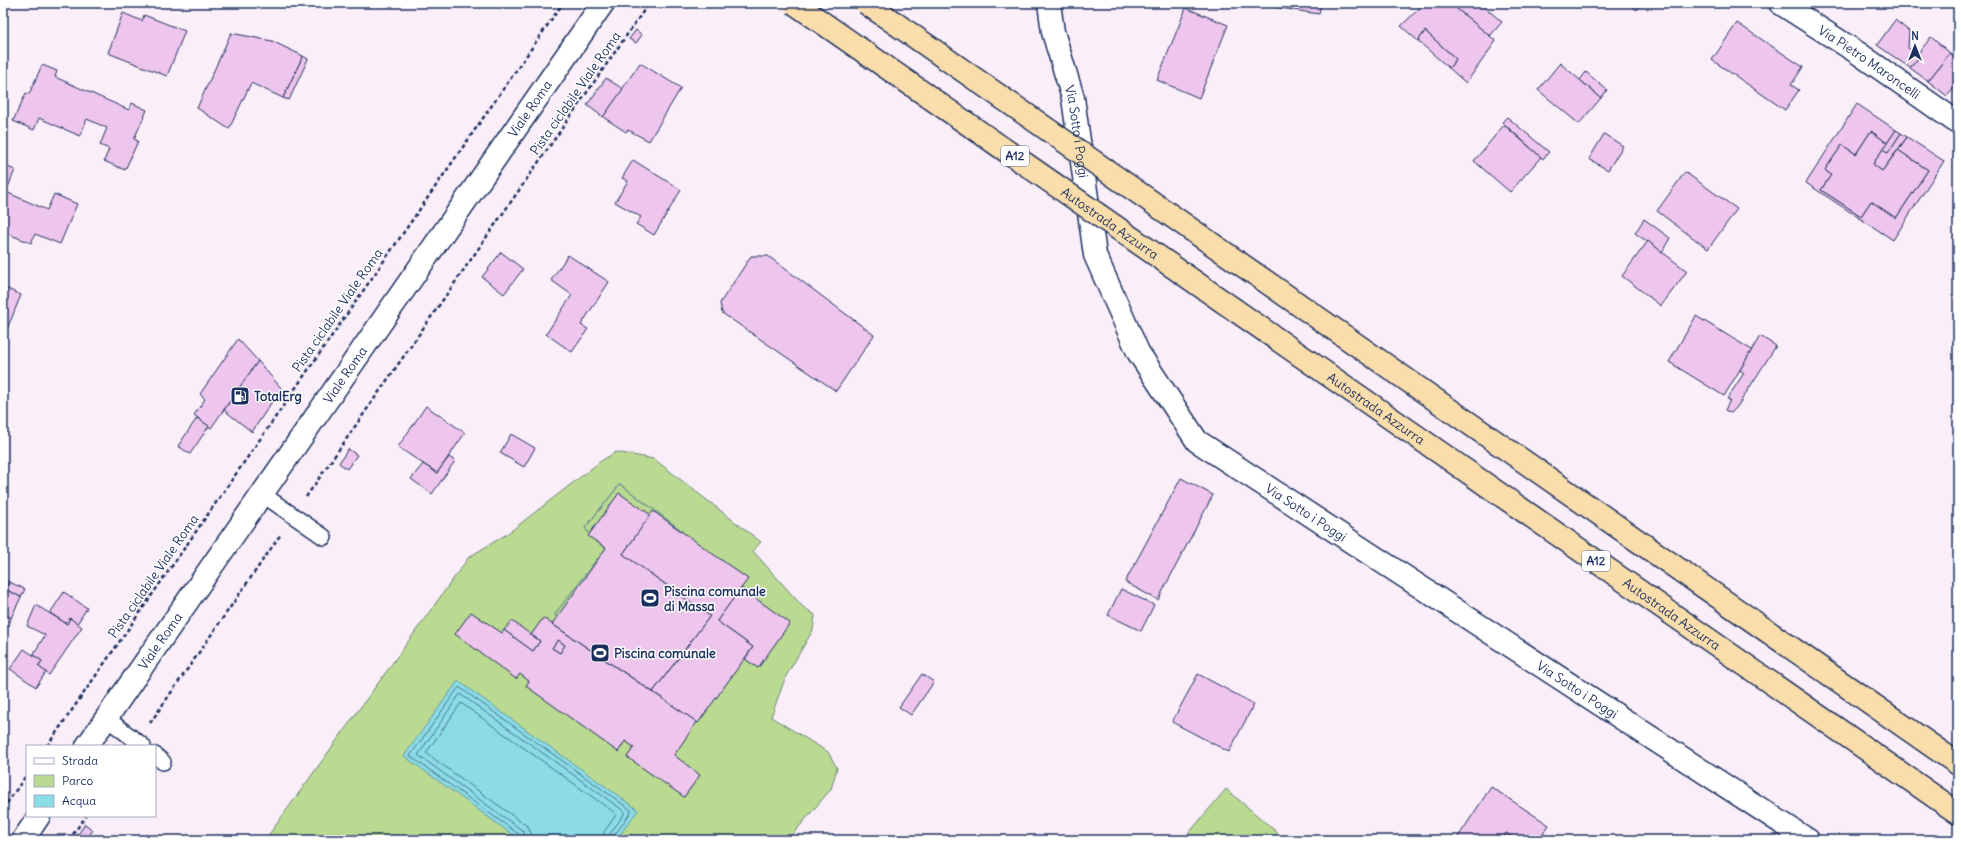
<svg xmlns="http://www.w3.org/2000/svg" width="1961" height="843" font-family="Delius,sans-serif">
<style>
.green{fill:#bad991;stroke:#6a8478}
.water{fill:#8bdce5;stroke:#5e97af}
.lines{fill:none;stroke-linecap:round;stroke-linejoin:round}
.shore{stroke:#487494;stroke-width:1}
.building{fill:#eec5ec;stroke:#1b2f5e;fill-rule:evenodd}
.lane-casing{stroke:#1b2f5e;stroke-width:18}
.street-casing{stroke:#1b2f5e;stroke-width:25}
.secondary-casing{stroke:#1b2f5e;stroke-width:25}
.highway-casing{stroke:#1b2f5e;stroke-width:25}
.path{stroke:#1b2f5e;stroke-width:2.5;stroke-dasharray:4 3;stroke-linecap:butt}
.lane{stroke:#fff;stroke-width:15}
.street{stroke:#fff;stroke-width:22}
.secondary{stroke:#fff;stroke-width:22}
.highway{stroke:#f9ddab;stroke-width:22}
.highway-bridge-casing{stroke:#1b2f5e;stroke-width:25;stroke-linecap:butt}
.highway-bridge{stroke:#f9ddab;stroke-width:22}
.labels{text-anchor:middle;stroke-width:3;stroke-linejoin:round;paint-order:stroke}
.shield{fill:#fff;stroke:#5f6d8e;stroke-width:1}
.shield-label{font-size:12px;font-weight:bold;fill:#1b2f5e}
.street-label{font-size:13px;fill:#1b2f5e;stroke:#fff}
.poi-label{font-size:13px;font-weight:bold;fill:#1b2f5e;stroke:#fff;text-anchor:start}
</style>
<rect width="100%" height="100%" fill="#faeef9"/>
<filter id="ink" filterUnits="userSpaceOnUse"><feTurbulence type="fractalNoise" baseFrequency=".025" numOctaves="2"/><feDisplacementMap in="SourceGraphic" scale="8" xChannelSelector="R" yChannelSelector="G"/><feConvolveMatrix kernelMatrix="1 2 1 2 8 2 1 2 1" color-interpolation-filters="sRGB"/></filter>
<g filter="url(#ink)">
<g class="green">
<polygon points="616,452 654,459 761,542 753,551 802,606 815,615 813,630 786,676 771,717 828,752 837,768 831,789 788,840 265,840 469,557 507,534 601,461"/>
<polygon points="1226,789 1286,840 1183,840"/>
</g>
<polygon class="water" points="458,681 638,810 616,840 520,840 404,756"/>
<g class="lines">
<g class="shore">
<polyline points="589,533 585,528 620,484 682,531"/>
<polyline points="556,617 555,614 597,559"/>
<polyline points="522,840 520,835 410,756 459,687 631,810 631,812 614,836 613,840"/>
<polyline points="527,840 523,831 418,755 460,694 624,811 624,814 610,834 608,840"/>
<polyline points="533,840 531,833 527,826 426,753 461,703 615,813 616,815 604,832 602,840"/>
</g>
</g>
<g class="building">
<polygon points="1275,3 1321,3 1319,14 1274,7"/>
<polygon points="1425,3 1450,3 1496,41 1466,83 1449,68 1456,59 1425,31 1418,41 1401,26"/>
<polygon points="1450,3 1480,3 1502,22 1490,36"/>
<polygon points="1627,3 1642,3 1637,10"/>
<polygon points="1186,8 1228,25 1199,98 1157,80"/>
<polygon points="123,13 142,21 144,15 185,31 167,76 108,53"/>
<polygon points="1895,20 1909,31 1908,48 1920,56 1910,68 1877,45"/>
<polygon points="1737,23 1803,67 1791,85 1799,90 1785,110 1712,60"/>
<polygon points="636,30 642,35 636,43 629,39"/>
<polygon points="1425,31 1456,59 1449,68 1418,41"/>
<polygon points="231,33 272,41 303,56 283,98 251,83 229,129 197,108"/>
<polygon points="1931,37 1950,53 1928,81 1910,68 1920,56 1917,55"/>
<polygon points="1950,53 1958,60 1958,84 1947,96 1928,81"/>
<polygon points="303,56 308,59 289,100 283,98"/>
<polygon points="640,63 681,88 649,141 628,130 626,132 603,117"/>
<polygon points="1560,63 1601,98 1579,124 1538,90"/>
<polygon points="42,65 57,71 55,77 129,110 132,103 147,110 134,139 138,141 125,170 104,161 109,149 100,145 107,128 87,119 80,136 39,118 34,130 13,121 26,93 29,94"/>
<polygon points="1586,72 1607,90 1601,98 1580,80"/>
<polygon points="606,78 623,89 603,117 587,105"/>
<polygon points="1857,104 1896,130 1887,143 1871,131 1856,154 1842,145 1825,170 1831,175 1821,190 1861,216 1871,201 1896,218 1928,170 1898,150 1907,137 1944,161 1893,240 1806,183"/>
<polygon points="1507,117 1549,152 1543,159 1502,122"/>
<polygon points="1504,125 1541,157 1510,192 1474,161"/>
<polygon points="1896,130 1901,133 1888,153 1883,149"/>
<polygon points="1871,131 1887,143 1873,164 1882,171 1898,150 1928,170 1896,218 1871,201 1861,216 1821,190 1831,175 1825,170 1842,145 1856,154"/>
<polygon points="1901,133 1907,137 1882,171 1873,164 1883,149 1888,153"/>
<polygon points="1604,134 1623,146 1608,170 1589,159"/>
<polygon points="633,160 681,190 654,235 636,224 641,217 615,202 628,181 622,178"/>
<polygon points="3,165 15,170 6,192 47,210 54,194 77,204 60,244 35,234 31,243 3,232"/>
<polygon points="1685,172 1737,209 1708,249 1657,211"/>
<polygon points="1644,219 1670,238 1662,252 1635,233"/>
<polygon points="1648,241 1687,271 1661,306 1622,276"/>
<polygon points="501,252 523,269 504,294 482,277"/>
<polygon points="568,255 609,282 581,325 588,329 572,352 546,334 572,295 551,280"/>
<polygon points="751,256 768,256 874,335 836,391 722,313 720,303"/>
<polygon points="3,287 21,295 3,339"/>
<polygon points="1696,316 1752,350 1724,396 1669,362"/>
<polygon points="1760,336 1776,346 1737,407 1731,413 1725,410 1730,400 1727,399 1744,373 1740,370"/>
<polygon points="238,339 258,361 211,428 194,415 205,399 200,394"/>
<polygon points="258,361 281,388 252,432 224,410"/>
<polygon points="426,406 465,433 437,473 398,447"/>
<polygon points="197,418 209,426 190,454 178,446"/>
<polygon points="511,434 535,448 524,467 500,453"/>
<polygon points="348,449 357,455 347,469 339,463"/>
<polygon points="449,457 455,461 432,494 411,479 423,464 437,473"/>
<polygon points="1181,478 1213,495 1158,600 1125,582"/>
<polygon points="619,493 651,515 623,554 710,616 653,692 552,624 606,548 588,536"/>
<polygon points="653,511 748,579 717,621 753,647 698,723 653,692 710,616 623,554"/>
<polygon points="3,579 9,582 5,589 21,597 11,618 3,614"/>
<polygon points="9,582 25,589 21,597 5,589"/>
<polygon points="741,588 790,623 758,668 745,659 753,647 717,621"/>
<polygon points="1121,589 1154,605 1141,631 1108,615"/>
<polygon points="64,592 87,608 77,624 70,618 67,624 50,613"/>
<polygon points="36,605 67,624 70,618 82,627 49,675 38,666 42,661 33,655 45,635 27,626"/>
<path d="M471 612 502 633 504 630 533 651 540 641 531 635 543 618 697 722 674 755 700 775 684 797 627 757 634 747 625 741 618 752 526 686 529 681 520 674 516 679 455 634ZM558 640 565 645 560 653 552 648Z"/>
<polygon points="3,614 11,618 9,626 3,628"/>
<polygon points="512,621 540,641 533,651 504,630"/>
<polygon points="558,640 565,645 560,653 552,648"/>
<polygon points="24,649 42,661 38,666 46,672 36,687 10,669"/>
<polygon points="922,674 934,682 911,715 899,707"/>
<polygon points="1198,674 1254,704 1229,752 1172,722"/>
<polygon points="1491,787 1549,825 1539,840 1517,840 1506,833 1502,840 1456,840"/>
<polygon points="85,824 93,830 86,840 83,840 77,836"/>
<polygon points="1506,833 1517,840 1502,840"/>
</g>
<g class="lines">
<g class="lane-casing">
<g id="lane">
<polyline points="262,494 324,537"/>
<polyline points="106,718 143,746"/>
<polyline points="155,755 163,762"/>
</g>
</g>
<g class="street-casing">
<g id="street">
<path id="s1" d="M1049 3 1053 32 1073 98 1095 255 1138 352 1197 441 1808 840"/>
<path id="s2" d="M1780 3 1858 53 1958 123"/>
</g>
</g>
<g class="secondary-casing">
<g id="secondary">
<path id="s3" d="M87 746 603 3"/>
<polyline points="23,840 39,816"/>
</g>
</g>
<g class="highway-casing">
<g id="highway">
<polyline points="1255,274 1958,764"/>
<path id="s4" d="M1235 310 1958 813"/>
</g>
</g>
<g class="path">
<polyline points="306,497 649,3"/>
<polyline points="150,723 281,534"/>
<polyline points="47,746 563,3"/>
<polyline points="3,809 27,774"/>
<polyline points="69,840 86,816"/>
</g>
<use href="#lane" class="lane"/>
<use href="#street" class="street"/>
<use href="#secondary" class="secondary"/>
<use href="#highway" class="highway"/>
<g class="highway-bridge-casing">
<g id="highway-bridge">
<path id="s5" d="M794 3 1235 310"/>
<polyline points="866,3 1255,274"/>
</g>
</g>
<use href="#highway-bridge" class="highway-bridge"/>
</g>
</g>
<defs>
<g id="fuel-square" transform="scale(1)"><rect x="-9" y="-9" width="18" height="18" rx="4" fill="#1b2f5e" stroke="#fff"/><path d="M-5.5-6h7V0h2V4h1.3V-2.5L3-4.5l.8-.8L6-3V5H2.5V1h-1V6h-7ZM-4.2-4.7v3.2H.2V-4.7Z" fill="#fff"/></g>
<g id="stadium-square" transform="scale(1)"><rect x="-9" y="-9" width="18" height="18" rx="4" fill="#1b2f5e" stroke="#fff"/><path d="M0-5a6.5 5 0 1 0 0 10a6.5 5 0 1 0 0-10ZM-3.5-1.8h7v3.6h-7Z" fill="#fff"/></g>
</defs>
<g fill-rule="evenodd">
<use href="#fuel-square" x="240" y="396"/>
<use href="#stadium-square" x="650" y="598"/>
<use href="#stadium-square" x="600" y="653"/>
</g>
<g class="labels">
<g class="shield">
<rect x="1001" y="146" width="28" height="20" rx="3"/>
<rect x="1582" y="551" width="28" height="20" rx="3"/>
</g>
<g class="shield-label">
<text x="1015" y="160">A12</text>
<text x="1596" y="565">A12</text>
</g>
<g class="street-label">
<text dy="5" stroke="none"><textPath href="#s2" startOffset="107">Via Pietro Maroncelli</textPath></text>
<text transform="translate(575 93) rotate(-55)" y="5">Pista ciclabile Viale Roma</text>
<text dy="5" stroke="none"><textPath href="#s3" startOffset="776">Viale Roma</textPath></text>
<text dy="5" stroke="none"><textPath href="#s1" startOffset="132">Via Sotto i Poggi</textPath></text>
<text dy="5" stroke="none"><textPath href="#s5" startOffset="385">Autostrada Azzurra</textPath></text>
<text transform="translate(337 310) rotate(-55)" y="5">Pista ciclabile Viale Roma</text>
<text dy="5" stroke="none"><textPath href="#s3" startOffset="452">Viale Roma</textPath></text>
<text dy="5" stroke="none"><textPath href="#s4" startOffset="172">Autostrada Azzurra</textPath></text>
<text dy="5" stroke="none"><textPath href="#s1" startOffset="600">Via Sotto i Poggi</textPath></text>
<text transform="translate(153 576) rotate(-55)" y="5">Pista ciclabile Viale Roma</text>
<text dy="5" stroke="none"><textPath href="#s4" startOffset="532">Autostrada Azzurra</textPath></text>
<text dy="5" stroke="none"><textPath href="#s3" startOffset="128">Viale Roma</textPath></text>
<text dy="5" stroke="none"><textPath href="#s1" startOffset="924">Via Sotto i Poggi</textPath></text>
</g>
<g class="poi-label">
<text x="254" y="401">TotalErg</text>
<text x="664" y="596">Piscina comunale<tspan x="664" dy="15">di Massa</tspan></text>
<text x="614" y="658">Piscina comunale</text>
</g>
</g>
<rect width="1961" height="843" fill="none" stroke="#fff" stroke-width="16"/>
<rect x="8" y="8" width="1945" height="827" fill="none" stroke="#1b2f5e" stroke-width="1.5" filter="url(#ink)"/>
<rect x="26" y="745" width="130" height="72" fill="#ffffff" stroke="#a4acbf"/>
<rect x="34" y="758" width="20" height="6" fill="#ffffff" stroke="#a4acbf"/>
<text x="62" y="765" font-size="12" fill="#1b2f5e">Strada</text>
<rect x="34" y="775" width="20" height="12" fill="#bad991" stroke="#a4acbf"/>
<text x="62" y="785" font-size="12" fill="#1b2f5e">Parco</text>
<rect x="34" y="795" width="20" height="12" fill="#8bdce5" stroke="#a4acbf"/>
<text x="62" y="805" font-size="12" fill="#1b2f5e">Acqua</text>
<g transform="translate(1915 46)" stroke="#ffffff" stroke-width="3" paint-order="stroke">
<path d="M0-3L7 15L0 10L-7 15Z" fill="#1b2f5e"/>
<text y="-6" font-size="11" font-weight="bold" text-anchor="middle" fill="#1b2f5e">N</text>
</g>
</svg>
